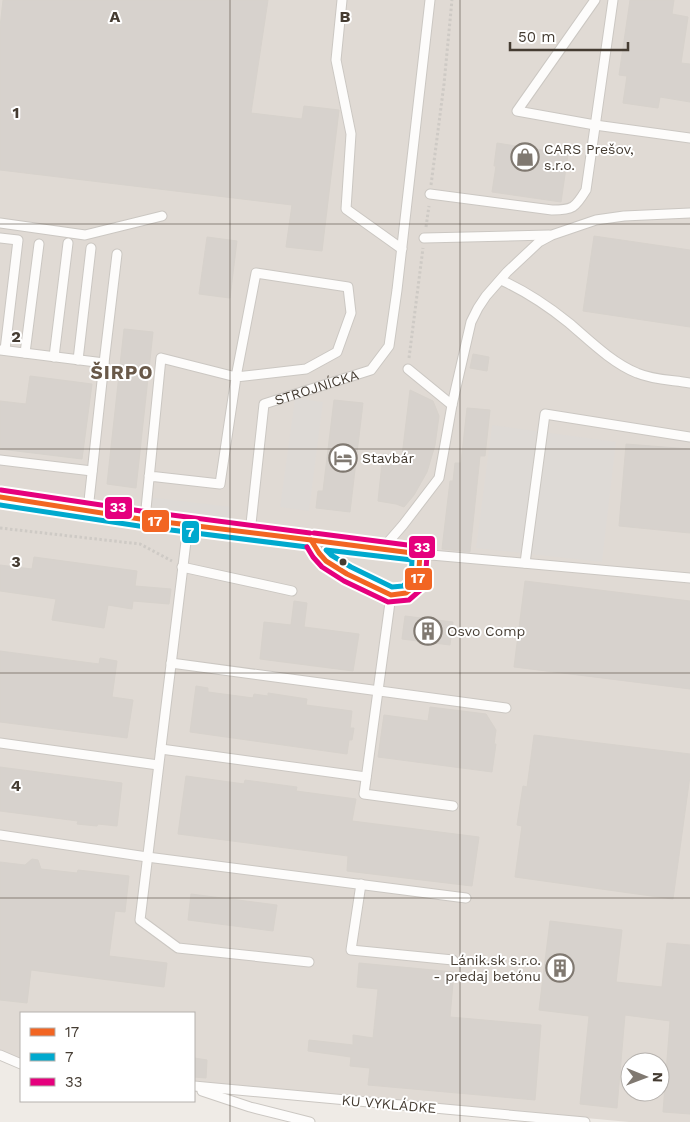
<svg xmlns="http://www.w3.org/2000/svg" width="690" height="1122" font-family="'Work Sans',sans-serif">
<style>
.industrial{fill:#e0dad4;fill-rule:evenodd}
.parking{fill:#dedad6}
.building{fill:#d7d2cd;stroke:#d7d2cc}
.lines{fill:none;stroke-linecap:round;stroke-linejoin:round}
.lane-casing{stroke:#cbc7c2;stroke-width:11}
.street-casing{stroke:#cbc7c2;stroke-width:20}
.path{stroke:#cecac5;stroke-width:3;stroke-dasharray:2.5 2.5;stroke-linecap:butt}
.lane{stroke:#fdfcfb;stroke-width:9}
.street{stroke:#fdfcfb;stroke-width:18}
.bus-1-casing{stroke:#fff;stroke-width:9}
.bus-2-casing{stroke:#fff;stroke-width:9}
.bus-3-casing{stroke:#fff;stroke-width:9}
.bus-1{stroke:#f26522;stroke-width:5}
.bus-2{stroke:#00a9ce;stroke-width:5}
.bus-3{stroke:#e5007d;stroke-width:5}
.grid{fill:none;stroke:#453c32;stroke-width:1;stroke-opacity:0.55}
.bus-dot{fill:#453c32;stroke:#fff;stroke-width:2}
.labels{text-anchor:middle;stroke-width:4;stroke-linejoin:round;paint-order:stroke}
.poi-label{font-size:14px;fill:#453c32;stroke:#fff;text-anchor:start}
.street-label{font-size:14px;fill:#453c32;stroke:#fff}
.district-label{font-size:19px;font-weight:bold;letter-spacing:1px;fill:#695949;stroke:#fff}
.grid-label{font-size:16px;text-anchor:middle;font-weight:bold;fill:#453c32;stroke:#fff;stroke-width:4;stroke-linejoin:round;paint-order:stroke}
.line-badge{stroke:#fff;stroke-width:2}
.badge-label{font-size:14px;text-anchor:middle;font-weight:bold;fill:#fff}
</style>
<rect width="100%" height="100%" fill="#efebe6"/>
<path class="industrial" d="M0 0H690V1122H629L194 1082V1013H21V1062L0 1054ZM630 1062H660V1092H630Z"/>
<g class="parking">
<polygon points="295,398 323,402 309,511 280,507"/>
<polygon points="492,425 616,442 602,562 476,548"/>
<polygon points="147,497 231,507 228,530 145,519"/>
</g>
<g class="building">
<polygon points="3,0 268,0 251,113 302,119 304,106 339,110 322,251 286,247 292,205 0,170 0,27"/>
<polygon points="630,0 674,0 672,14 688,17 681,63 690,64 690,102 660,97 658,108 623,103 627,76 619,75"/>
<polygon points="497,143 568,154 561,202 492,192 496,166 494,166"/>
<polygon points="594,236 690,250 690,327 583,311"/>
<polygon points="207,237 237,241 230,298 199,294"/>
<polygon points="124,329 153,332 136,488 107,484"/>
<polygon points="473,354 489,357 487,371 470,368"/>
<polygon points="30,376 92,384 82,459 0,449 0,401 26,404"/>
<polygon points="410,390 433,401 439,416 435,445 427,472 414,495 404,507 396,504 378,501 383,454 402,456"/>
<polygon points="334,400 363,403 350,512 316,508 318,491 323,491"/>
<polygon points="467,408 490,410 485,456 480,456 470,552 442,549 450,481 453,481 455,463 461,463"/>
<polygon points="626,444 690,449 690,533 619,526"/>
<polygon points="34,557 137,571 135,586 171,589 169,604 133,601 132,609 108,605 104,628 52,620 56,599 0,591 0,565 32,569"/>
<polygon points="525,581 690,601 690,689 514,667"/>
<polygon points="294,601 307,603 304,627 359,634 353,671 260,659 264,622 291,625"/>
<polygon points="405,616 453,622 450,645 402,639"/>
<polygon points="0,651 99,664 100,658 117,661 112,697 133,700 127,738 0,722"/>
<polygon points="196,686 208,688 208,692 253,698 254,694 268,696 268,693 307,699 306,705 352,711 350,728 354,728 352,740 349,740 347,754 190,732"/>
<polygon points="430,707 486,714 496,730 494,744 496,744 492,772 378,757 384,715 428,721"/>
<polygon points="534,735 690,754 690,776 673,899 515,877 522,826 517,825 523,786 527,787"/>
<polygon points="0,767 122,783 117,826 98,824 97,826 77,824 78,821 0,811"/>
<polygon points="186,776 244,784 245,780 297,787 296,791 356,799 352,821 479,837 472,886 347,871 348,856 178,834"/>
<polygon points="32,859 38,860 41,869 77,873 78,870 129,876 125,912 115,911 109,956 167,963 164,987 31,970 27,1003 0,1000 0,862 25,865"/>
<polygon points="191,894 277,905 273,931 188,920"/>
<polygon points="550,921 622,930 616,982 662,987 667,943 690,945 690,1114 663,1112 670,1021 625,1015 617,1108 580,1104 589,1016 539,1010"/>
<polygon points="359,963 454,972 450,1017 541,1025 535,1100 368,1085 370,1068 350,1066 351,1057 308,1051 309,1040 353,1045 353,1035 373,1038 378,989 357,987"/>
<polygon points="194,1058 207,1060 206,1078 194,1077"/>
</g>
<g class="lines">
<g class="lane-casing">
<g id="lane">
<polyline points="342,0 336,60 351,134 346,209 402,249"/>
<polyline points="595,0 517,111 595,125 690,138"/>
<path d="M430 194 552 210C573 210 575 208 586 190L613 0"/>
<polyline points="0,223 85,235 162,216"/>
<polyline points="0,238 18,240 5,350"/>
<polyline points="424,238 549,235"/>
<path d="M501 280C525 291 548 306 569 323 589 340 612 363 637 373 653 380 673 380 690 383"/>
<polyline points="0,350 104,363 88,510"/>
<polyline points="25,353 39,244"/>
<polyline points="54,357 68,243"/>
<polyline points="78,360 91,248"/>
<polyline points="104,363 117,254"/>
<polyline points="452,405 471,322 478,308 486,296 507,272 539,242 552,235 596,220 624,216 690,213"/>
<polyline points="0,460 92,471"/>
<polyline points="145,519 161,358 236,377 306,369 337,352 351,313 348,287 256,273 236,377 220,484 149,476"/>
<polyline points="188,525 140,920 178,948 309,962"/>
<path id="s1" d="M250 533 264 404 371 370 389 346 397 290 430 0"/>
<polyline points="311,540 420,554 690,578"/>
<polyline points="311,540 319,553 326,561 347,574 391,595 406,593 418,583 420,554"/>
<polyline points="383,548 403,525 439,478 452,405 408,369"/>
<polyline points="525,563 545,414 690,437"/>
<polyline points="182,567 292,591"/>
<polyline points="391,595 364,794 453,806"/>
<polyline points="171,663 506,708"/>
<polyline points="0,743 158,765"/>
<polyline points="161,749 366,777"/>
<polyline points="0,835 147,857 466,898"/>
<polyline points="361,884 351,950 453,960"/>
<polyline points="0,1055 21,1064"/>
<polyline points="194,1086 585,1122"/>
<polyline points="202,1091 250,1107 310,1122"/>
</g>
</g>
<g class="street-casing">
<polyline id="street" points="0,497 188,525 311,540"/>
</g>
<g class="path">
<polyline points="431,185 444,84 452,0"/>
<polyline points="426,227 429,206"/>
<polyline points="409,358 423,248"/>
<polyline points="0,528 140,544 172,561"/>
</g>
<use href="#lane" class="lane"/>
<use href="#street" class="street"/>
<g class="bus-1-casing">
<g id="bus-1">
<polyline points="0,497 140,519 311,540"/>
<polygon points="311,540 420,554 418,583 406,593 391,595 347,574 326,561 319,553"/>
</g>
</g>
<g class="bus-2-casing">
<g id="bus-2">
<polyline points="0,505 139,526 307,547"/>
<polygon points="326,550 412,560 411,579 403,586 392,587 351,567 331,555"/>
</g>
</g>
<g class="bus-3-casing">
<g id="bus-3">
<polyline points="1,490 141,511 310,533"/>
<polyline points="307,547 313,557 322,567 344,581 388,602 409,600 425,586 427,554 426,550 423,547 314,533"/>
</g>
</g>
<use href="#bus-1" class="bus-1"/>
<use href="#bus-2" class="bus-2"/>
<use href="#bus-3" class="bus-3"/>
</g>
<path class="grid" d="M230 0V1122M460 0V1122M0 224H690M0 449H690M0 673H690M0 898H690"/>
<defs>
<g id="shop-ring" transform="scale(1.4375)"><circle r="9.5" fill="#fff" stroke="#807971" stroke-width="1.5"/><path d="M-5-2.5h2.3a2.7 3.5 0 0 1 5.4 0H5L5.5 6h-11ZM-1.5-2.5h3a1.5 2.3 0 0 0-3 0Z" fill="#807971"/></g>
<g id="hotel-ring" transform="scale(1.4375)"><circle r="9.5" fill="#fff" stroke="#807971" stroke-width="1.5"/><path d="M-6-4.5h1.5V1H6V5H4.5V3h-9V5H-6ZM-4 0a1.8 1.8 0 1 1 3.6 0ZM.5 0V-2.5h3Q6-2.5 6 0Z" fill="#807971"/></g>
<g id="building-ring" transform="scale(1.4375)"><circle r="9.5" fill="#fff" stroke="#807971" stroke-width="1.5"/><path d="M-4-6H4V6H1V3H-1V6H-4ZM-2.5-4.3h1.7v1.8h-1.7ZM.8-4.3h1.7v1.8H.8ZM-2.5-1h1.7V.8h-1.7ZM.8-1h1.7V.8H.8Z" fill="#807971"/></g>
</defs>
<g fill-rule="evenodd">
<use href="#shop-ring" x="525" y="157"/>
<use href="#hotel-ring" x="343" y="458"/>
<use href="#building-ring" x="428" y="631"/>
<use href="#building-ring" x="560" y="968"/>
</g>
<circle class="bus-dot" cx="343" cy="562" r="4.5"/>
<g class="labels">
<g class="poi-label">
<text x="544" y="154">CARS Prešov,<tspan x="544" dy="16">s.r.o.</tspan></text>
<text x="362" y="463">Stavbár</text>
<text x="447" y="636">Osvo Comp</text>
<text x="541" y="965" text-anchor="end">Lánik.sk s.r.o.<tspan x="541" dy="16">- predaj betónu</tspan></text>
</g>
<g class="street-label">
<text dy="5" stroke="none"><textPath href="#s1" startOffset="185">STROJNÍCKA</textPath></text>
<text transform="translate(389 1104) rotate(5)" y="5">KU VYKLÁDKE</text>
</g>
<g class="district-label">
<text x="122" y="379">ŠIRPO</text>
</g>
</g>
<g class="grid-label">
<text x="115" y="22">A</text>
<text x="345" y="22">B</text>
<text x="16" y="118">1</text>
<text x="16" y="342">2</text>
<text x="16" y="567">3</text>
<text x="16" y="791">4</text>
</g>
<g class="line-badge">
<rect x="104" y="496" width="29" height="24" rx="5" fill="#e5007d"/>
<rect x="141" y="509" width="29" height="24" rx="5" fill="#f26522"/>
<rect x="181" y="520" width="19" height="24" rx="5" fill="#00a9ce"/>
<rect x="408" y="535" width="28" height="24" rx="5" fill="#e5007d"/>
<rect x="404" y="567" width="29" height="24" rx="5" fill="#f26522"/>
</g>
<g class="badge-label">
<text x="118" y="512">33</text>
<text x="155" y="526">17</text>
<text x="190" y="537">7</text>
<text x="422" y="552">33</text>
<text x="418" y="583">17</text>
</g>
<rect x="20" y="1012" width="175" height="90" fill="#ffffff" stroke="#b5b1ad"/>
<rect x="30" y="1028" width="25" height="8" fill="#f26522" stroke="#b5b1ad"/>
<text x="65" y="1037" font-size="15" fill="#453c32">17</text>
<rect x="30" y="1053" width="25" height="8" fill="#00a9ce" stroke="#b5b1ad"/>
<text x="65" y="1062" font-size="15" fill="#453c32">7</text>
<rect x="30" y="1078" width="25" height="8" fill="#e5007d" stroke="#b5b1ad"/>
<text x="65" y="1087" font-size="15" fill="#453c32">33</text>
<g transform="translate(645 1077) rotate(91)"><circle r="24" fill="#ffffff" stroke="#b5b1ad"/>
<path d="M0-4L9 19L0 12L-9 19Z" fill="#807971"/>
<text y="-8" font-size="14" font-weight="bold" text-anchor="middle" fill="#453c32">N</text>
</g>
<path d="M510 42v8h118v-8" fill="none" stroke="#453c32" stroke-width="2.5"/>
<text x="518" y="42" font-size="15" fill="#453c32" stroke="#ffffff" stroke-width="4" paint-order="stroke">50 m</text>
</svg>
